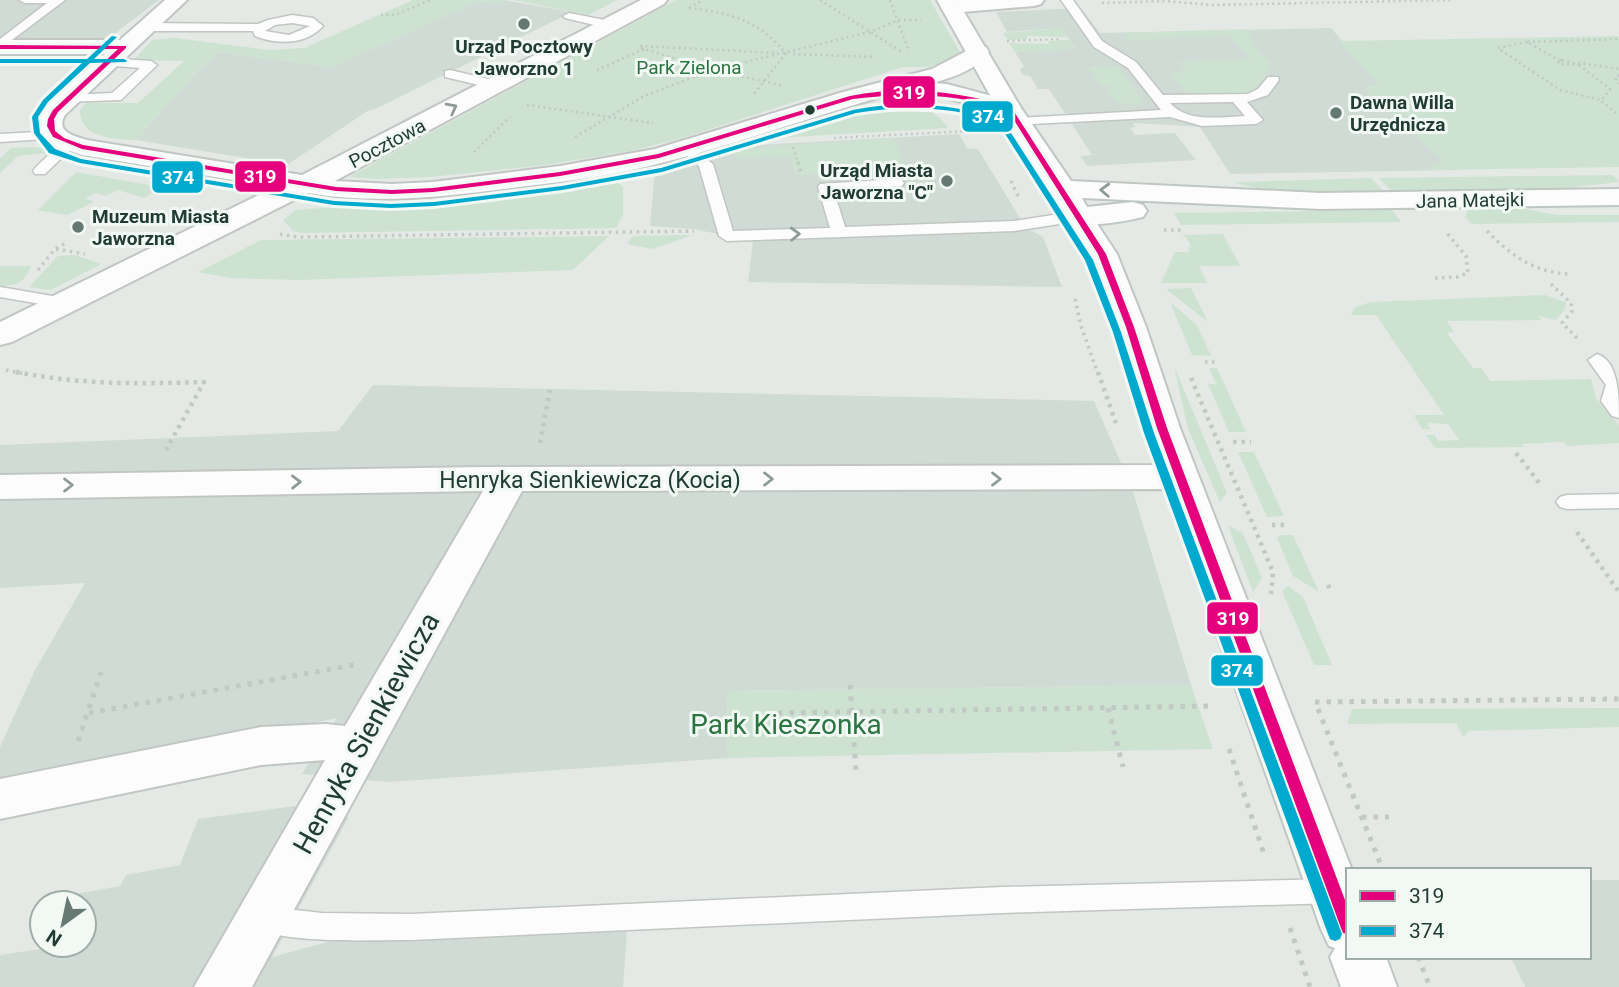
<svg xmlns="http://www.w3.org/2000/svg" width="1619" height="987" font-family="Roboto,sans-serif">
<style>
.built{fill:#d1dbd6}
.green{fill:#cde2d1}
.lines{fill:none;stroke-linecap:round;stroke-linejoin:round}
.lane-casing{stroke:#c1c6c3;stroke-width:3}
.street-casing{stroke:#c1c6c3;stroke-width:4}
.secondary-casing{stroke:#bfc7c3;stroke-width:4}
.path-far3{stroke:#c1c9c5;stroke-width:2.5;stroke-dasharray:2 3.5;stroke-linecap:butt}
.path-far2{stroke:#c1c9c5;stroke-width:3.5;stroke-dasharray:2.5 4.5;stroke-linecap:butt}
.path-far1{stroke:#c1c9c5;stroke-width:4.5;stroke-dasharray:3.5 5;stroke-linecap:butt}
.path{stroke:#c1c9c5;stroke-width:5;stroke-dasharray:4.5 7;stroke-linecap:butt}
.lane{fill:#fbfcfb;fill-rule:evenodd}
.street{fill:#fbfcfb;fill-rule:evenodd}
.secondary{fill:#fbfcfb;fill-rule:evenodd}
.bus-1-casing{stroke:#f2f8f4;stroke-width:6}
.bus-2-casing{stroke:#f2f8f4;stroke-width:6}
.bus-1{fill:#e5007d;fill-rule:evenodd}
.bus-2{fill:#00a9ce;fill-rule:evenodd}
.oneway{stroke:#8e9c97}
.poi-dot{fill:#657972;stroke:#f2f8f4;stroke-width:2.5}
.bus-dot{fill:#213d33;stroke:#f2f8f4;stroke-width:2.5}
.labels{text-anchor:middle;stroke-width:6;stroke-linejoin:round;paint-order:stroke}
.far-poi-label{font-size:19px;font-weight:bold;fill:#213d33;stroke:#f2f8f4;text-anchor:start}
.far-park-label{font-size:19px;fill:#2b7441;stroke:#f2f8f4}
.far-street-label{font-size:19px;fill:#213d33;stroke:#f2f8f4}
.street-label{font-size:23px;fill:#213d33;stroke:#f2f8f4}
.near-park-label{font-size:28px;fill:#2b7441;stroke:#f2f8f4}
.near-street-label{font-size:28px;fill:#213d33;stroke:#f2f8f4}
.line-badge{stroke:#f2f8f4;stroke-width:2.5}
.badge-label{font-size:19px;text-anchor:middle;font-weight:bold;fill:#fff}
</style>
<rect width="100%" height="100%" fill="#e4e9e6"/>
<g class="built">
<polygon points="0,0 159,0 106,40 0,40"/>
<polygon points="504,0 572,12 373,110 369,110 287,165 136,140 193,76 218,52 332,67 479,1 498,3"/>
<polygon points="1081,8 1100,33 1331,28 1457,170 1230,174 1200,127 1135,123 1133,124 1136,127 1130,128 1135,135 1175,133 1196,160 1087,166 1080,156 1092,155 1049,89 1038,89 1030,76 1023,75 1020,69 1024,67 1015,52 1075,48 1061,28 1007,32 996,12"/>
<polygon points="959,134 967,148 978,149 1026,228 1043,237 1062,287 748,282 753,241 693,229 650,226 655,170 738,146"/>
<polygon points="373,385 1094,401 1132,488 1191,685 727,691 728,758 389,782 302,774 337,718 0,787 0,747 34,672 85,583 0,588 0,445 338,431"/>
<polygon points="302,805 349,817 272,957 331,941 627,931 623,987 0,987 0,955 48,948 49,945 84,945 84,903 63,903 65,896 120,886 126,875 180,865 198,819"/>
<polygon points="1589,880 1619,880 1619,987 1525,987 1511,957 1589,957"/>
</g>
<g class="green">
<path d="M413 0H504L498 3 479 1 332 67 218 52 193 76 136 140C114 139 79 138 80 110L86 103H138L184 61 134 60 152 40 175 38 269 50 304 48Z"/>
<polygon points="514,0 617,0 588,15"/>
<polygon points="676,0 930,0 961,54 958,57 928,67 903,67 682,138 631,151 538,166 430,177 377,179 349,177"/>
<polygon points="1061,28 1067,37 1027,36 1028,39 1008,40 1003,33"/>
<path d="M1246 29 1259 54 1269 59 1270 67C1250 107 1225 95 1186 92L1169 73 1186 72 1178 62 1252 59 1229 36 1129 40 1123 33Z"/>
<polygon points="1619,36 1619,167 1425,170 1444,161 1362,87 1379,85 1338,41"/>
<polygon points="1070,40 1075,49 1015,52 1009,43 1049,44 1048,41"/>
<polygon points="1118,66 1144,103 1118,104 1105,89 1111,88 1110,86 1102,86 1088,67"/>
<path d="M887 103C911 103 934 106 948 128L757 139 848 110Z"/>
<polygon points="893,138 907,169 803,175 795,174 790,157 738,159 731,149"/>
<polygon points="33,147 50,149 46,153 18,156 0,173 0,158 11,148"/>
<polygon points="76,172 161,187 144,198 118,190 106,196 96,193 85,198 94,202 67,215 38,210"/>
<polygon points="1613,175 1619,182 1557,189 1391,191 1379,178"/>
<polygon points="610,178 623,187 623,215 616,228 301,233 293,231 283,220 296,210 307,209 426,201"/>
<path d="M1371 178 1384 192C1335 193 1280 198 1234 182Z"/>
<polygon points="1475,206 1509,206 1557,215 1619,215 1619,222 1472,224 1465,217 1469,208"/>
<polygon points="1392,210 1401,222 1181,225 1174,213"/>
<polygon points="1223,234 1240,266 1199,266 1207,283 1161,283 1175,252 1190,252 1188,248 1191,246 1186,237 1181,235"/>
<polygon points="692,235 653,249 627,244 633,236"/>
<polygon points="609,236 573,270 299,280 230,278 198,272 261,240"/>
<polygon points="75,255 101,264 51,290 29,287 58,256"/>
<path d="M0 266H31C24 283 18 285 0 286Z"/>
<polygon points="1191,288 1208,322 1166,289"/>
<polygon points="1545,295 1566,302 1565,309 1556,320 1539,316 1541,320 1447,321 1454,332 1447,333 1473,368 1481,368 1490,381 1591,379 1596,399 1619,425 1619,443 1567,446 1563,442 1521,444 1524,447 1435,448 1426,435 1435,435 1438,441 1459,440 1448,424 1427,423 1430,429 1422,429 1414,415 1444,415 1376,315 1351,315 1355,307 1371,302"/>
<polygon points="1170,302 1197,325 1211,356 1192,355"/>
<polygon points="1174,366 1227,493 1220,502 1188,429"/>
<polygon points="1209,368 1217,368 1246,432 1229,432 1208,384 1216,384"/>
<polygon points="1238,452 1254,452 1284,516 1267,517"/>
<polygon points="1228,526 1243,533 1262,578 1253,592"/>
<polygon points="1281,535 1293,535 1319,592 1293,576 1277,538"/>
<polygon points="1288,586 1303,597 1332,665 1314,665 1282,591"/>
<polygon points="1191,685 1213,749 728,758 727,691"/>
<polygon points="1619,708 1619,727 1469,731 1463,737 1456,723 1347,724 1352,709"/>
</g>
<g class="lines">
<g class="lane-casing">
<g id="lane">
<polygon points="19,0 65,0 0,49 0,39 47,3 25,3"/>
<path d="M1061 0H1073L1102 41 1136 62 1163 95 1248 94 1258 89 1268 77H1278L1279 80 1268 95 1247 102 1263 120 1256 124 1202 126 1170 117 1013 125V119L1018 118 1161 110 1128 68 1094 47ZM1233 102 1245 116C1221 117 1187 123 1170 103Z"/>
<polygon points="569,13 615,22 617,25 611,29 565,18 563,16"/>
<path d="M292 15 313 18 323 26C306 45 277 45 255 36L253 31H147L141 27 147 23 258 24 268 20ZM292 23 310 26 289 35 265 31 275 25Z"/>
<polygon points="107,58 151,61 157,65 121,100 63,102 61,99 68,95 112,93 140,68 103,65 103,59"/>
<polygon points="450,70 501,82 502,85 496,89 445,77 445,71"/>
<polygon points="56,131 63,135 61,138 0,142 0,134"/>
<polygon points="69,139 76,143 74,146 45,174 35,174 33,171 35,168 64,140"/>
<polygon points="687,145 713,164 733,231 830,228 818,187 820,184 897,179 902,180 904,183 902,186 834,191 845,227 1014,221 1078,211 1086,216 1078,221 1014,231 727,241 719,236 699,166 680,149"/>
<polygon points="0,287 64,298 73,303 64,308 0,297"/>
<path d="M1597 354C1619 361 1619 397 1619 418L1612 416 1601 401 1606 385 1588 360Z"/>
<polygon points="1619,494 1619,508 1567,509 1560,507 1556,502 1560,497 1567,495"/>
<path d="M1334 879 1344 882 1348 890 1344 900 1334 903 1002 913 411 940C363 940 295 944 251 928L246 919 251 910 261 906 322 913 411 914 1002 887Z"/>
</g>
</g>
<g class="street-casing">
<g id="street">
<path d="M165 0H187L65 115C55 132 74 136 87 140L302 175 641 0H667L664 4 335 181 392 184 433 182 560 166 655 149 843 92 932 69 978 45 986 47 989 52C976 70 952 78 932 83L947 84 1018 103 1021 108 1018 113 1009 115 946 98 910 97 899 92C821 113 744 142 665 162 618 175 568 181 519 187 448 196 379 205 308 193L12 342 0 345V322L275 187 82 155 50 144 37 129 36 121 46 106 105 54H0V40H120Z"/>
<polygon points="1044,0 1041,4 1034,6 951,13 944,11 941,7 944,3 959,0"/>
<polygon points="1078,207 1088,210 1117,254 1146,327 1180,428 1352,870 1348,870 1348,957 1386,957 1397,987 1341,987 1330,957 1335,948 1329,946 1321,929 1165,489 522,491 252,987 194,987 325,760 261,765 0,819 0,779 261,727 326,724 345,726 483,491 0,499 0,475 483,467 1157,465 1114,327 1087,254 1064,216 1068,210"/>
</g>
</g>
<g class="secondary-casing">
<path id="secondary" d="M937 0H957L1021 108 1071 181 1320 193 1619 189V205L1320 209 1082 198 1087 207 1133 202 1143 205 1147 211 1143 217C1121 222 1090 228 1068 222L997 108Z"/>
</g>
<g class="path-far3">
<polyline points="820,0 902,52"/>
<polyline points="890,0 909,52"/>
<polyline points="1102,3 1165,1 1212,5 1454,0"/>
<path d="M689 8C732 14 756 19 786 53L754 94"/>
<polyline points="689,8 703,0"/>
<polyline points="381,15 395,15 430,0"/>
<polyline points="1007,41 1061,39"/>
<polyline points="1527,42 1498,48 1560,90 1601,100"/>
<polyline points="640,46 778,53"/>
<polyline points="641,48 712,70 781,85"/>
<polyline points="793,54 876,57"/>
<polygon points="1562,60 1579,65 1559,64 1557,61"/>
<polyline points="1560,61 1527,42 1619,39"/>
<polyline points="1578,63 1619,69"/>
<polyline points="1579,65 1610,89 1601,101 1619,115"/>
<polyline points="597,70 644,49"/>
<polyline points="1619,75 1615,78 1619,84"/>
<polyline points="527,105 653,123"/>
<polyline points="575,137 644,96 712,70 870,32 898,20 921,20"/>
<polyline points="834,138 969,131"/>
<polyline points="793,147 798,164"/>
<polyline points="474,152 510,117"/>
</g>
<g class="path-far2">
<polyline points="798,162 801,173"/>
<polyline points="1011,181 1019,198"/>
<polyline points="1164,230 1183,230"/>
<path d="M1487 231C1512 256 1533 272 1569 274"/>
<polyline points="280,234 298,237 694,231"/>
<polyline points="56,249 85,254"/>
<polyline points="38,270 55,249 66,243"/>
<polyline points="1435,278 1457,277 1468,273 1466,256 1446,232"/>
<polyline points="1551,284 1571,303 1572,311 1562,323 1579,340"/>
<polyline points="1075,299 1081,326 1098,374"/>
<polyline points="1205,362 1215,362"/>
<polyline points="6,370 25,374"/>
</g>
<g class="path-far1">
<path d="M16 372C84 385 136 384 204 382L166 450"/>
<polyline points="1098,372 1116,423"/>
<polyline points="1191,378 1273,572 1271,594"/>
<polyline points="1233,442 1251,442"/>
<polyline points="540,443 550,390"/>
<polyline points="1516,453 1540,484"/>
<polyline points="1272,525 1289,525"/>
<polyline points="1577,532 1619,592"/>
<polyline points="1328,585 1331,592"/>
</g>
<g class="path">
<polyline points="850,685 856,771"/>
<polyline points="1315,702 1619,699"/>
<polyline points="1108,708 1123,767"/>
<polyline points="1318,709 1383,870"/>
<polyline points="89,713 354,665"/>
<polyline points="778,713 1214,706"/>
<polyline points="78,741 101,672"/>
<polyline points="1229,749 1265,857"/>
<polyline points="1362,817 1389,817"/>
<polyline points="1290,928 1310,987"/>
<polyline points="1418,957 1430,987"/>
</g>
<use href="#lane" class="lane"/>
<use href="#street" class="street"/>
<use href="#secondary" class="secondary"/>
<g class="bus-1-casing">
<path id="bus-1" d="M0 45 126 46V48L58 112 54 119 55 131 64 138 83 145 336 187 392 190 433 188 560 172 658 154 850 96C905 85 958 91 1011 107L1106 254 1134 327 1167 428 1348 908V934L1343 933 1341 928 1157 428 1126 327 1098 254 1007 109C955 94 906 92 853 99L659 158 560 176 433 192 392 194 336 191 82 149 53 137 47 126 48 119 53 110 118 49H0Z"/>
</g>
<g class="bus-2-casing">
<path id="bus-2" d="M112 36 117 37 94 59H124L127 61 126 62 90 63 48 102 38 117 40 133 55 149 81 159 334 201 391 204 434 202 562 186 661 168 853 110C904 100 953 104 1002 119L1093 260 1121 332 1154 433 1342 934 1340 939 1335 941 1330 939 1328 934 1144 433 1113 332 1085 260 997 121C950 107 905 105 856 113L662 172 562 190 434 206 391 208 334 205 80 163 49 153 34 133 32 117 43 100 82 63H0V59H87Z"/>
</g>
<use href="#bus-1" class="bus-1"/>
<use href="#bus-2" class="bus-2"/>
</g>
<defs><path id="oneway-chevron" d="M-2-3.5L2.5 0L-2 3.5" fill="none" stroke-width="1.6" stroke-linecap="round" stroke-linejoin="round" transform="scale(1.75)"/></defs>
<g class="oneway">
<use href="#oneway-chevron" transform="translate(452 108) rotate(-28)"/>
<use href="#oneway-chevron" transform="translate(1105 190) rotate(-178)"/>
<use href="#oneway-chevron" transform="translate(795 234) rotate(-2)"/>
<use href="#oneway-chevron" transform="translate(768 479)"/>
<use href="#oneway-chevron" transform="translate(996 479)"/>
<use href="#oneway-chevron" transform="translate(296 482) rotate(-1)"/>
<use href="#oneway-chevron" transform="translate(68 485)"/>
</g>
<g class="poi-dot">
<circle cx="524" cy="24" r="7"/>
<circle cx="1336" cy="113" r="7"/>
<circle cx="947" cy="181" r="7"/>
<circle cx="78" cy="227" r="7"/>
</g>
<circle class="bus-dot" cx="810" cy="110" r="6"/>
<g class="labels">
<g class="far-poi-label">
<text x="524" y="53" text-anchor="middle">Urząd Pocztowy<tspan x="524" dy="22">Jaworzno 1</tspan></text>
<text x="1350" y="109">Dawna Willa<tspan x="1350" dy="22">Urzędnicza</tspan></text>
<text x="933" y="177" text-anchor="end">Urząd Miasta<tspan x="933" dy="22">Jaworzna "C"</tspan></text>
<text x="92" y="223">Muzeum Miasta<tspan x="92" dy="22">Jaworzna</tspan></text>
</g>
<g class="far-park-label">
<text x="689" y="74">Park Zielona</text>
</g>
<g class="far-street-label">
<text transform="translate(387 143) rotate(-28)" y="7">Pocztowa</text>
<text transform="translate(1470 200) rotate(-1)" y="7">Jana Matejki</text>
</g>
<g class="street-label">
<text x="590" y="488">Henryka Sienkiewicza (Kocia)</text>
</g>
<g class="near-park-label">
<text x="786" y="734">Park Kieszonka</text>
</g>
<g class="near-street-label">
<text transform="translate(366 733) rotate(-61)" y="10">Henryka Sienkiewicza</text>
</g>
</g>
<g class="line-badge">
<rect x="882" y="75" width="54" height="34" rx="7" fill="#e5007d"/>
<rect x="961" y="100" width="53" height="33" rx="7" fill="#00a9ce"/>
<rect x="234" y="160" width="53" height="33" rx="7" fill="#e5007d"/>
<rect x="151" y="160" width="53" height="34" rx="7" fill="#00a9ce"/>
<rect x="1206" y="601" width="53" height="34" rx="7" fill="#e5007d"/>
<rect x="1210" y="654" width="54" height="33" rx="7" fill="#00a9ce"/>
</g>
<g class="badge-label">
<text x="909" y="99">319</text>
<text x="988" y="123">374</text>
<text x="260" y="183">319</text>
<text x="178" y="184">374</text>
<text x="1233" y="625">319</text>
<text x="1237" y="677">374</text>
</g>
<rect x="1346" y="868" width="245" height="91" fill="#f2f8f4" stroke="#9eada7" stroke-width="2"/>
<rect x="1360" y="891" width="35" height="10" fill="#e5007d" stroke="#9eada7" stroke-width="2"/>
<text x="1409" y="903" font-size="21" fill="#213d33">319</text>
<rect x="1360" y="926" width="35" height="10" fill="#00a9ce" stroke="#9eada7" stroke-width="2"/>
<text x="1409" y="938" font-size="21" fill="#213d33">374</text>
<g transform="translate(63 924) rotate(213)"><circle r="33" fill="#f2f8f4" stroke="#9eada7" stroke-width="2"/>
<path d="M0-5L12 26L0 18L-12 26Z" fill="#657972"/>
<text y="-10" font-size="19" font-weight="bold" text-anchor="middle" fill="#213d33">N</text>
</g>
</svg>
